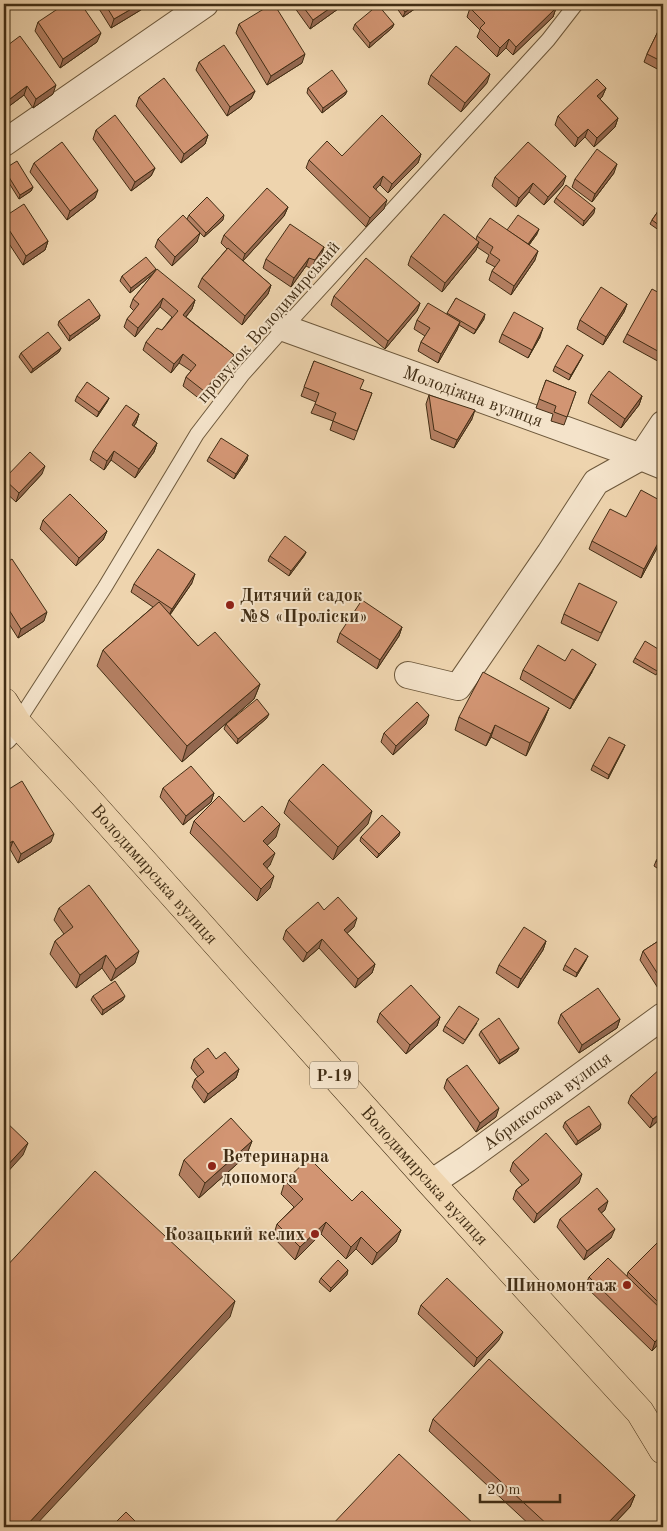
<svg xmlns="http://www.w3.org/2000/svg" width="667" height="1531" font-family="'Old Standard TT',serif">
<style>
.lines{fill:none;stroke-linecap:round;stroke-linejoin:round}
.lane-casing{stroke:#6d583b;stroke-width:16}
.street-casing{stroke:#6d583b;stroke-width:28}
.primary-casing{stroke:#422e15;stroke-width:29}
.lane{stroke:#f4e3ca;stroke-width:14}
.street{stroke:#f4e3ca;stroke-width:26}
.primary{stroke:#eed4ae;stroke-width:28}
.wall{fill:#b58063;stroke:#422e15}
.shaded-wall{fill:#936850;stroke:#422e15}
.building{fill:#d29573;stroke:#422e15}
.poi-dot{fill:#8f2418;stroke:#f4e3ca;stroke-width:2}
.labels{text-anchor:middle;stroke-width:4;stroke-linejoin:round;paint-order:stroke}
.shield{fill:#f4e3ca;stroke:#77644b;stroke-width:1}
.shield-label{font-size:16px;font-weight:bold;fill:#422e15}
.street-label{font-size:18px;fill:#422e15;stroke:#f4e3ca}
.poi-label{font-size:18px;font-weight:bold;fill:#422e15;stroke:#f4e3ca;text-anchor:start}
</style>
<rect width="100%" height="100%" fill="#eed4ae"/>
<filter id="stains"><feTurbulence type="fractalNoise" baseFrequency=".004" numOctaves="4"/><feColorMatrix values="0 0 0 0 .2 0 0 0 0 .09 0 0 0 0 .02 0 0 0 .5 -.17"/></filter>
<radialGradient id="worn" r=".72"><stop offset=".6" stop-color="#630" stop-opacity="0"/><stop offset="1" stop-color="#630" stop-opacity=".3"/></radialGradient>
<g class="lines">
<g class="lane-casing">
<polyline id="lane" points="17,723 105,587 197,434 243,374 284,328 548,40 576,4"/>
</g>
<g class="street-casing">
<g id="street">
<polyline points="4,143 205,4"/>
<path id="s1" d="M284 328 641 457 663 466"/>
<polyline points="408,675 458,687 550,553 596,482 641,457 663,424"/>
<polyline points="4,737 17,723"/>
<path id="s2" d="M431 1183 467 1159 663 1016"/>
</g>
</g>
<g class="primary-casing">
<g id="primary">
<path id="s3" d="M4 702 17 723 82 793 431 1183 640 1412 663 1450"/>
</g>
</g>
<use href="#lane" class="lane"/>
<use href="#street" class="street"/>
<use href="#primary" class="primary"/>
</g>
<g class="wall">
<polygon points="96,4 150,4 149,5 111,28"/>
<polygon points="292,4 345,4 310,29"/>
<polygon points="394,4 417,4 416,8 403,17"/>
<polygon points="470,8 556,8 553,17 513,55 506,48 497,57 477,37 480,30 467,17"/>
<polygon points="663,21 663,72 644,62 647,54"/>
<polygon points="38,22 97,42 60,68 35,31"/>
<polygon points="239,24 302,63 267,85 236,33"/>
<polygon points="355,24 394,24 392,28 369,48 353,29"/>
<polygon points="4,48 53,94 33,108 24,95 4,110"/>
<polygon points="199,62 255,91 251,99 227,116 196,70"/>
<polygon points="431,75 487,83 461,112 428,84"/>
<polygon points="308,88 347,91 345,95 322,113 307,93"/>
<polygon points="606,88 602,97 600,99 618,118 615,127 594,147 585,137 575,147 555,125 558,116"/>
<polygon points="139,97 208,135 205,144 181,163 136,106"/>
<polygon points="96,130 155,168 151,176 131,191 93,139"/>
<polygon points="421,154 418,163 388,193 380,185 376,189 384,209 366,227 306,168 309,160 342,156"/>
<polygon points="34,163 95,198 67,220 30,172"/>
<polygon points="4,169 33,187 31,191 19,199 4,175"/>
<polygon points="614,173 592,202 572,187 575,179"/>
<polygon points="495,177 563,185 544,205 529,192 516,207 492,186"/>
<polygon points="556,198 594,213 583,226 554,202"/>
<polygon points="663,204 663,233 650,224 652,220"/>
<polygon points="288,207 284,216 243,261 271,285 268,294 242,325 198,287 202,278 227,249 221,243 224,235"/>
<polygon points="189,215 223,220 204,237 187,219"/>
<polygon points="4,217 48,241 45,250 23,265 4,236"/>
<polygon points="507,230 537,234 529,245 535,260 511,295 489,280 492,271 495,267 486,262 489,255 477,247 476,250 442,292 408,265 411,256 476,240 477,236"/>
<polygon points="158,239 197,242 172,266 155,247"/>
<polygon points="324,247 321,256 312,269 306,266 291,287 263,268 266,259"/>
<polygon points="154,273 195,300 192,309 186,317 234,355 230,364 201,400 183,386 186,377 191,371 179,363 171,373 143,350 146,342 162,330 172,317 160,307 135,337 124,327 127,319 134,311 130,307 133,299 153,274 130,293 120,281 122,276"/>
<polygon points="663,295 663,364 623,342 627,334"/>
<polygon points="334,296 420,303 417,311 385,349 331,305"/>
<polygon points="456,298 484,319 474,334 459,325 457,330 438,363 418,351 421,342 425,336 414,329 417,320 447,314"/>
<polygon points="627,304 624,312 603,345 577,329 580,320"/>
<polygon points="100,315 99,319 69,341 58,325 59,321"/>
<polygon points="502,334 540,337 528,358 499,342"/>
<polygon points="61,348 59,352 31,373 19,357 21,353"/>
<polygon points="581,359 569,380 553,371 555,366"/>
<polygon points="314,361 360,389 372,393 354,440 330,430 333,421 311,413 316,402 301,396"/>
<polygon points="546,380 576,392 564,425 551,421 553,414 536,408"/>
<polygon points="591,394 642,396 639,405 621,428 588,403"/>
<polygon points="429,395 472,419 454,448 431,439 426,404"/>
<polygon points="77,396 109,398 107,402 97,417 75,401"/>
<polygon points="139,414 136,423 134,426 157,443 154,452 135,478 111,460 104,470 90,460 93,451"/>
<polygon points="248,455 247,460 234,479 207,461 209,457"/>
<polygon points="42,474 16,502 4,491 4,479"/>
<polygon points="663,502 663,537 641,578 589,549 592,541 626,517"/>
<polygon points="43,520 107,531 103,540 76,566 40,529"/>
<polygon points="306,552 304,556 289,576 268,561 270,556"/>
<polygon points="4,564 44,621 18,638 4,616"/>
<polygon points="192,583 170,615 198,646 260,684 254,699 182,762 97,666 103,650 153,607 131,592 134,584"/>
<polygon points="613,610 598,641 561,623 564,614"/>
<polygon points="402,627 399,636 377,669 337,642 340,633"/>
<polygon points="663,652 663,662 656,675 633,662 635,658"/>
<polygon points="565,661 592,672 570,709 520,679 523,670"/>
<polygon points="549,708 544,720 526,756 491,737 486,746 455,730 459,717"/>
<polygon points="267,718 237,744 224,729 226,724"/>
<polygon points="426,724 393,755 381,742 384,733"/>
<polygon points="625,745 608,779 591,770 593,765"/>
<polygon points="163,788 214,793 211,802 183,825 160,797"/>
<polygon points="4,792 51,842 18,863 10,849"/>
<polygon points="289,800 368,824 333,860 284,813"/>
<polygon points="194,821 244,822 276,837 267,845 270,865 267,868 270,888 257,901 190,833"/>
<polygon points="399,836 377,858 360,841 361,837"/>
<polygon points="663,851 663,872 654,866 656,861"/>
<polygon points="59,908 135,963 111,981 102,968 76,988 50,954 55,941 64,934 54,920"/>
<polygon points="324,910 354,927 347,933 375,964 372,973 355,988 319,948 303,962 283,939 286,930"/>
<polygon points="663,938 663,996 640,960 643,951"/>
<polygon points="546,941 543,950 518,988 496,973 499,965"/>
<polygon points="586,960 576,977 563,970 565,965"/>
<polygon points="93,996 123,1000 102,1015 91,1000"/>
<polygon points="380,1013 440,1017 437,1026 406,1054 377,1022"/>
<polygon points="561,1014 620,1019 617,1028 579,1053 558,1023"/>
<polygon points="477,1023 463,1044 443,1031 445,1026"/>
<polygon points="481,1031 519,1048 517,1052 499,1064 479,1035"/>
<polygon points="194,1059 216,1059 239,1069 236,1078 204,1103 192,1087 195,1079 198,1077 191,1068"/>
<polygon points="663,1071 663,1116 650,1128 628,1103 631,1095"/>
<polygon points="447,1079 496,1117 476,1132 444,1088"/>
<polygon points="565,1122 600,1129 576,1145 563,1127"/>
<polygon points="252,1141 246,1156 199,1198 179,1175 184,1160"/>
<polygon points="513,1162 579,1183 534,1223 513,1199 516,1190 522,1185 510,1171"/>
<polygon points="285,1181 352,1201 401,1230 396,1242 372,1265 356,1249 346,1259 321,1234 295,1260 273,1237 277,1224 294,1207 281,1194"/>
<polygon points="605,1210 601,1213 611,1238 584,1260 557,1227 560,1219"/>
<polygon points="663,1237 663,1339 652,1351 585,1286 589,1277 627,1276 628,1272"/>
<polygon points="347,1275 330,1292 319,1282 321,1278"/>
<polygon points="421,1305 499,1340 474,1367 418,1314"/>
<polygon points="433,1419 635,1495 630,1507 611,1527 532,1527 429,1431"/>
</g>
<g class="shaded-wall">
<polygon points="140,4 150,4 149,5 111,28 114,19"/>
<polygon points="336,4 345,4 310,29 313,20"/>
<polygon points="417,4 416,8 403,17 405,12"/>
<polygon points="556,8 553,17 513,55 516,47"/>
<polygon points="394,24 392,28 369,48 370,43"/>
<polygon points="101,33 97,42 60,68 63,59"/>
<polygon points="509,39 506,48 497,57 500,48"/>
<polygon points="305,54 302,63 267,85 271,76"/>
<polygon points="490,74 487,83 461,112 465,103"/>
<polygon points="56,85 53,94 33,108 36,99"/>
<polygon points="27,86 24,95 4,110 4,107 6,102"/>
<polygon points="606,88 602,97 594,105 597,96"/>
<polygon points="255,91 251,99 227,116 230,107"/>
<polygon points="347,91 345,95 322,113 323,108"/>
<polygon points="618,118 615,127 594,147 597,138"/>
<polygon points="588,129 585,137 575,147 578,138"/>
<polygon points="208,135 205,144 181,163 184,154"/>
<polygon points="421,154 418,163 388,193 392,184"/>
<polygon points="617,164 614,173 592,202 595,194"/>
<polygon points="155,168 151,176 131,191 135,182"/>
<polygon points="383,176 380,185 370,195 373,187"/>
<polygon points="566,176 563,185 544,205 548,197"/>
<polygon points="533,183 529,192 516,207 519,198"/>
<polygon points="33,187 31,191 19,199 20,195"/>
<polygon points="98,190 95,198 67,220 70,211"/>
<polygon points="387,200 384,209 366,227 370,218"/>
<polygon points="288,207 284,216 242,262 245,254"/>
<polygon points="595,208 594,213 583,226 584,221"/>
<polygon points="224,215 223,220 204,237 206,233"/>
<polygon points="539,229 537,234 526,249 528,245"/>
<polygon points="200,233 197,242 172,266 175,257"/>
<polygon points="48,241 45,250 23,265 26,256"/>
<polygon points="479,242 476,250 442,292 445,283"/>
<polygon points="324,247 321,256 312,269 315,260"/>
<polygon points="538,251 535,260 511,295 514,286"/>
<polygon points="309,258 306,266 291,287 294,278"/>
<polygon points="156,269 154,273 130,293 131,288"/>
<polygon points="271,285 268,294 242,325 245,316"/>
<polygon points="163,298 160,307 135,337 138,328"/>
<polygon points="195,300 192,309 180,324 183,315"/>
<polygon points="420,303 417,311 385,349 388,341"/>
<polygon points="627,304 624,312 603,345 606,337"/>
<polygon points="485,314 484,319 474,334 476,330"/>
<polygon points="100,315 99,319 69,341 70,336"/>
<polygon points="460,322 457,330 438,363 441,354"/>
<polygon points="543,328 540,337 528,358"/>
<polygon points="61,348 59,352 31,373 33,369"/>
<polygon points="183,354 179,363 171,373 174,364"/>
<polygon points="234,355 230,364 201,400 204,391"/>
<polygon points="583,355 581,359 569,380 571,375"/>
<polygon points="642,396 639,405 621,428 625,419"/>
<polygon points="109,398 107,402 97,417 99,412"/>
<polygon points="475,410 472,419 454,448 457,440"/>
<polygon points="139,414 136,423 128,433 132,425"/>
<polygon points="157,443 154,452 135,478 139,469"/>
<polygon points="114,451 111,460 104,470 107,461"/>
<polygon points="248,455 247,460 234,479 236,474"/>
<polygon points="45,466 42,474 16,502 19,493"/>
<polygon points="107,531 103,540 76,566 79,558"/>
<polygon points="663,534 663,537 641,578 644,569"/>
<polygon points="306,552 304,556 289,576 291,571"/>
<polygon points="195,574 192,583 168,617 172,609"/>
<polygon points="47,612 44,621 18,638 21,629"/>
<polygon points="402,627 399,636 377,669 380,660"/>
<polygon points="596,664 592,672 570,709 574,700"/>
<polygon points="260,684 254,699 182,762 187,746"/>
<polygon points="549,708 544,720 526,756 530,743"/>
<polygon points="269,714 267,718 237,744 238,739"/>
<polygon points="429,715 426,724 393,755 396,746"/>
<polygon points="495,725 491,737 486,746 491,734"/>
<polygon points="625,745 623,750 608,779 609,775"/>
<polygon points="214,793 211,802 183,825 186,816"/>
<polygon points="372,811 368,824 333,860 338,847"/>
<polygon points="280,824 276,837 259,853 263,841"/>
<polygon points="400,832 399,836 377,858 379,854"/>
<polygon points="54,834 51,842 18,863 21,854"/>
<polygon points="13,841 10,849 4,853 4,846"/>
<polygon points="275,853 270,865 259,877 263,864"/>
<polygon points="274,876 270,888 257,901 261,889"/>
<polygon points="8,887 4,896 4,890"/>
<polygon points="357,918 354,927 341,939 344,930"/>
<polygon points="322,939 319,948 303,962 307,953"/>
<polygon points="546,941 543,950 518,988 521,979"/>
<polygon points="139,951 135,963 111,981 116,969"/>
<polygon points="106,955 102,968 76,988 80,975"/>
<polygon points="588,956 586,960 576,977 577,973"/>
<polygon points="375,964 372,973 355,988 358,979"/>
<polygon points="125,996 123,1000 102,1015 103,1010"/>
<polygon points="440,1017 437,1026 406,1054 410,1045"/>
<polygon points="620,1019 617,1028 579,1053 582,1045"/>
<polygon points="519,1048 517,1052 499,1064 500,1060"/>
<polygon points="239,1069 236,1078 204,1103 208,1094"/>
<polygon points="499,1108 496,1117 476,1132 480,1123"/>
<polygon points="663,1111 663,1116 650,1128 653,1119"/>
<polygon points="601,1124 600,1129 576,1145 578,1141"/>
<polygon points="252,1141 246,1156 199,1198 205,1183"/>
<polygon points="28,1143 23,1155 4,1176 4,1169"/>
<polygon points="582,1174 579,1183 534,1223 537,1214"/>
<polygon points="608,1201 605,1210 595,1218 598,1209"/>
<polygon points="326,1222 321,1234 295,1260 300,1247"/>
<polygon points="615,1229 611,1238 584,1260 587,1251"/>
<polygon points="401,1230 396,1242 372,1265 377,1253"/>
<polygon points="361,1237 356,1249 346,1259 351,1247"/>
<polygon points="348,1270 347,1275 330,1292 331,1288"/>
<polygon points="235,1301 230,1317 34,1527 25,1527"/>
<polygon points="503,1332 499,1340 474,1367 477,1358"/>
<polygon points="663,1333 663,1339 652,1351 655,1342"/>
<polygon points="635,1495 630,1507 611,1527 604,1527"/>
</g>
<g class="building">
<polygon points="65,4 81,4 101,33 63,59 38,22"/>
<polygon points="105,4 140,4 114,19"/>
<polygon points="272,4 274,4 305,54 271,76 239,24"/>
<polygon points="301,4 336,4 313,20"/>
<polygon points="399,4 417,4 405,12"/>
<polygon points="475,4 552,4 556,8 516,47 509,39 500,48 480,28 485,23 470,8"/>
<polygon points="378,5 394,24 370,43 355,24"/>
<polygon points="663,21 663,62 647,54"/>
<polygon points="20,36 56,85 36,99 27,86 6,102 4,99 4,48"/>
<polygon points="224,45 255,91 230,107 199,62"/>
<polygon points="456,46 490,74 465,103 431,75"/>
<polygon points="332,70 347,91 323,108 308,88"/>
<polygon points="164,78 208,135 184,154 139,97"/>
<polygon points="597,79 606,88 597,96 618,118 597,138 588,129 578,138 558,116"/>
<polygon points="115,115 155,168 135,182 96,130"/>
<polygon points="382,115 421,154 392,184 383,176 373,187 387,200 370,218 309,160 327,141 342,156"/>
<polygon points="62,142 98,190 70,211 34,163"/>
<polygon points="528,142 566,176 548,197 533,183 519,198 495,177"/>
<polygon points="597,149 617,164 595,194 575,179"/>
<polygon points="17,161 33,187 20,195 4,169"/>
<polygon points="566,185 595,208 584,221 556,198"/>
<polygon points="267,188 288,207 245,254 224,235"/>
<polygon points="207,197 224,215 206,233 189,215"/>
<polygon points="24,204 48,241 26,256 4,222 4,217"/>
<polygon points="663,204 663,228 652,220"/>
<polygon points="444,214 479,242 445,283 411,256"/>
<polygon points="183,215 200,233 175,257 158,239"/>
<polygon points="518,215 539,229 528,244 507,230"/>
<polygon points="490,218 538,251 514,286 492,271 500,260 490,253 493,247 477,236"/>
<polygon points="290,224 324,247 315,260 309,258 294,278 266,259"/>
<polygon points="228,248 271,285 245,316 202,278"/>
<polygon points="146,257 156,269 131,288 122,276"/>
<polygon points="366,258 420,303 388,341 334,296"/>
<polygon points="157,269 195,300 183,315 234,355 204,391 186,377 196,365 183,354 174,364 146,342 157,328 162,330 178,311 163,298 138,328 127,319 139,304 133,299"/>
<polygon points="601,287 627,304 606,337 580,320"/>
<polygon points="652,289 663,295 663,354 627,334"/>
<polygon points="456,298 485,314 476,330 447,313"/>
<polygon points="89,299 100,315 70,336 59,321"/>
<polygon points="428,303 460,322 441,354 421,342 430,328 417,320"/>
<polygon points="514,312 543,328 532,350 502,334"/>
<polygon points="48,332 61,348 33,369 21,353"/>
<polygon points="567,345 583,355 571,375 555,366"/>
<polygon points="314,361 364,380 360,389 372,393 357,431 333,421 336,413 315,404 319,393 304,387"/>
<polygon points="609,371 642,396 625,419 591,394"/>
<polygon points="546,380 576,392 567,417 554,412 556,406 539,399"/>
<polygon points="87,382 109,398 99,412 77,396"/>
<polygon points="429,395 475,410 457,440 434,430"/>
<polygon points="126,405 139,414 132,425 157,443 139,469 114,451 107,461 93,451"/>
<polygon points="221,438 248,455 236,474 209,457"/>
<polygon points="30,452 45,466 19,493 4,479"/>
<polygon points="641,490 663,502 663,534 644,569 592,541 610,509 626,517"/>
<polygon points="70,494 107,531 79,558 43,520"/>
<polygon points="285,536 306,552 291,571 270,556"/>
<polygon points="158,549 195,574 172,609 134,584"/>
<polygon points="12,559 47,612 21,629 4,602 4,564"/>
<polygon points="579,583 617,602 601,633 564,614"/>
<polygon points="362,600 402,627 380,660 340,633"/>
<polygon points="159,602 198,646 215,632 260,684 187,746 103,650"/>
<polygon points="645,641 663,652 663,661 657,671 635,658"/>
<polygon points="538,645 565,661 572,649 596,664 574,700 523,670"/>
<polygon points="483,672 549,708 530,743 495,725 491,734 459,717"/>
<polygon points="257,699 269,714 238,739 226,724"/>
<polygon points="417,702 429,715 396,746 384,733"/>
<polygon points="609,737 625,745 609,775 593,765"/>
<polygon points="323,764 372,811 338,847 289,800"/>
<polygon points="191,766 214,793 186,816 163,788"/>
<polygon points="22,781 54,834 21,854 13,841 4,846 4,792"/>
<polygon points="219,796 244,822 262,806 280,824 263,841 275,853 263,864 274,876 261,889 194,821"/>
<polygon points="382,815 400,832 379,854 361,837"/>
<polygon points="663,851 663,867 656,861"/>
<polygon points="4,882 8,887 4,890"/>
<polygon points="89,885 139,951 116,969 106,955 80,975 55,941 73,927 59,908"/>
<polygon points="338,897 357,918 344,930 375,964 358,979 322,939 307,953 286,930 318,902 324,910"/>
<polygon points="524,927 546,941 521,979 499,965"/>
<polygon points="663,938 663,982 643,951"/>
<polygon points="575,948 588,956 577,973 565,965"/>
<polygon points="115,981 125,996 103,1010 93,996"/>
<polygon points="411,985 440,1017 410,1045 380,1013"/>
<polygon points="598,988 620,1019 582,1045 561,1014"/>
<polygon points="459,1006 479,1019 465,1040 445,1026"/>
<polygon points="499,1018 519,1048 500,1060 481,1031"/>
<polygon points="208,1048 216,1059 225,1052 239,1069 208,1094 195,1079 204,1072 194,1059"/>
<polygon points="467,1065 499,1108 480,1123 447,1079"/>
<polygon points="661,1068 663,1071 663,1111 653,1119 631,1095"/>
<polygon points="589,1106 601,1124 578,1141 565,1122"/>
<polygon points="231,1118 252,1141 205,1183 184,1160"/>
<polygon points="4,1120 28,1143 4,1169"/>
<polygon points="546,1133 582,1174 537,1214 516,1190 529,1180 513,1162"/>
<polygon points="309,1158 352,1201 362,1191 401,1230 377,1253 361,1237 351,1247 326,1222 300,1247 277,1224 303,1199 285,1181"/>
<polygon points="95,1171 235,1301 25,1527 4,1527 4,1269"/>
<polygon points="597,1188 608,1201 598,1209 615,1229 587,1251 560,1219"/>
<polygon points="663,1237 663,1307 628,1272"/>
<polygon points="608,1258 663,1311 663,1333 655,1342 589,1277"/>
<polygon points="338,1260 348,1270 331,1288 321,1278"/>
<polygon points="447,1278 503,1332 477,1358 421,1305"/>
<polygon points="489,1359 635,1495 604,1527 550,1527 433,1419"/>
<polygon points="399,1454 477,1527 330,1527"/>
<polygon points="126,1512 141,1527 111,1527"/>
</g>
<g class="poi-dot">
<circle cx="230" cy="605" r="5"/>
<circle cx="212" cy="1166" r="5"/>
<circle cx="315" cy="1234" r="5"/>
<circle cx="627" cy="1285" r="5"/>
</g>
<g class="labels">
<rect class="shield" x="310" y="1061.5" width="48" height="27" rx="4"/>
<g class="shield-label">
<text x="334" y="1081">Р-19</text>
</g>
<g class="street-label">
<text transform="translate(268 322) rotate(-49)" y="6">провулок Володимирський</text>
<text dy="6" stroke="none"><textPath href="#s1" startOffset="201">Молодіжна вулиця</textPath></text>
<text dy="6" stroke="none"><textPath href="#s3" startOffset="229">Володимирська вулиця</textPath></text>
<text dy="6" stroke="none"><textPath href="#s2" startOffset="142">Абрикосова вулиця</textPath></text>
<text dy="6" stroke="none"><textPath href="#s3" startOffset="634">Володимирська вулиця</textPath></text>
</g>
<g class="poi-label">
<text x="240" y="601">Дитячий садок<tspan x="240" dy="21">№8 «Проліски»</tspan></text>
<text x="222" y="1162">Ветеринарна<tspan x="222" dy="21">допомога</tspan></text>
<text x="305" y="1240" text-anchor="end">Козацький келих</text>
<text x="617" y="1291" text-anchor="end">Шиномонтаж</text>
</g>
</g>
<rect width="667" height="1531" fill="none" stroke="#eed4ae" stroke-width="20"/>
<rect x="5" y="5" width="657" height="1521" fill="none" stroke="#422e15" stroke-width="2.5"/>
<rect x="10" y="10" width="647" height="1511" fill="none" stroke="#422e15"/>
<path d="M480 1494v8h80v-8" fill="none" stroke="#422e15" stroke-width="2.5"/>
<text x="487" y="1494" font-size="15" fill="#422e15" stroke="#f4e3ca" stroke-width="4" paint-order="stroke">20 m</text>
<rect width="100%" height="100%" filter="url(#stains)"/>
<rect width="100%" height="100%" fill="url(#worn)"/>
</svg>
